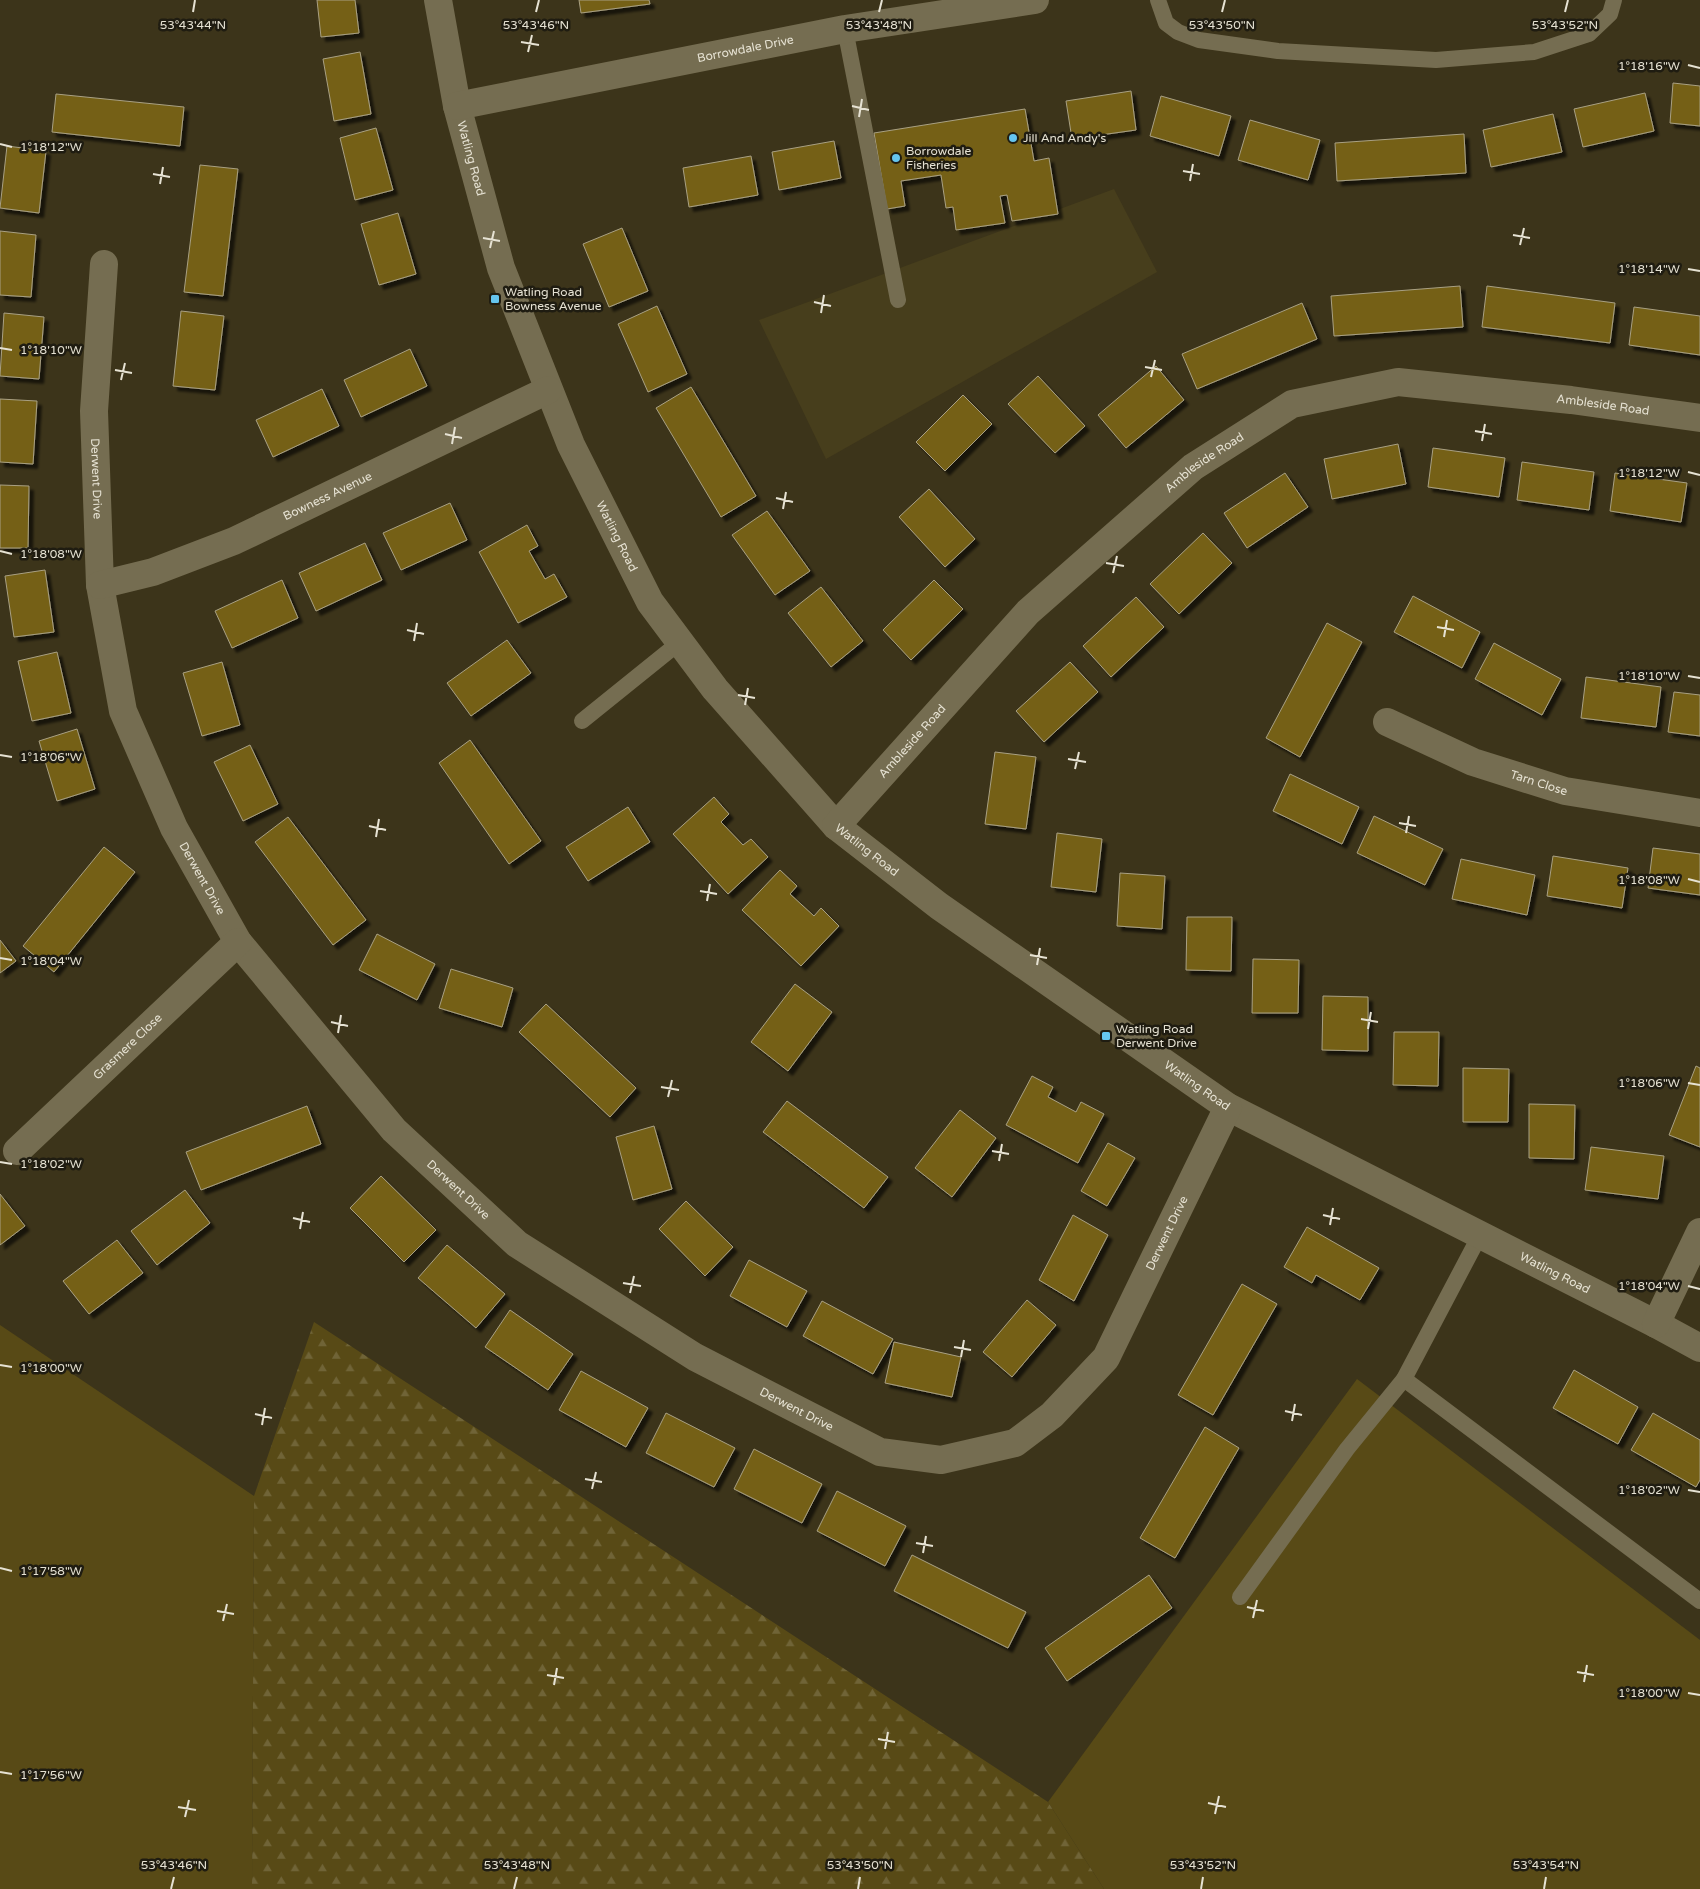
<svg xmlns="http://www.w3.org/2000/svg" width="1700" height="1889" font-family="'Varela Round',sans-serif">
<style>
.built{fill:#473e1c}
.grass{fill:#584a16}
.forest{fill:url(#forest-firs)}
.building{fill:#746117;stroke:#a9a083;filter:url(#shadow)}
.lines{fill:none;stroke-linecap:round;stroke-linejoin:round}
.lane{stroke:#756d51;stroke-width:16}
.street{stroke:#756d51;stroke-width:28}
.ticks{fill:none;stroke:#e6e2d3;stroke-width:2}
.poi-dot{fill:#65c5ee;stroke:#1f1c11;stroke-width:2}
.labels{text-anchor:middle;stroke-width:5;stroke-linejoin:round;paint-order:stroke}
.street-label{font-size:12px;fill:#e6e2d3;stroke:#1f1c11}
.poi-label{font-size:12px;fill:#e6e2d3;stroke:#1f1c11;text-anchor:start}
.ticks-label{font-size:12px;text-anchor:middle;fill:#e6e2d3;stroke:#1f1c11;stroke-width:5;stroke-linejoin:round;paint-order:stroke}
</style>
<defs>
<pattern id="forest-firs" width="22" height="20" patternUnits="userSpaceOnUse" patternTransform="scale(1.25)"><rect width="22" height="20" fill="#584a16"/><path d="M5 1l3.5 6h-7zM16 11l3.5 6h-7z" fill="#706437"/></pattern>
<filter id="shadow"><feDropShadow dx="4.5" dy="4.5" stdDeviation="1" flood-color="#0009"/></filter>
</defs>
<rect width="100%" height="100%" fill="#3c341a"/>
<polygon class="built" points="1114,189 1157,272 826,459 759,320"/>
<g class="grass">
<polygon points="0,1325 254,1496 252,1889 0,1889"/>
<polygon points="1357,1379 1700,1640 1700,1889 1104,1889 1048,1802"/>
</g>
<polygon class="forest" points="314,1322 1048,1802 1104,1889 252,1889 254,1496"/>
<g class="building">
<polygon points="317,0 355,0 359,33 321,37"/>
<polygon points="579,0 649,0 650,4 581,13"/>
<polygon points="360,52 371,114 334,121 323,59"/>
<polygon points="1673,83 1700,86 1700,126 1670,123"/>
<polygon points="1131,91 1136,130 1072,139 1066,101"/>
<polygon points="1645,93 1654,131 1583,147 1574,109"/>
<polygon points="56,94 184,107 180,146 52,132"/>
<polygon points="1161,96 1231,116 1219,156 1150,136"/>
<polygon points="1025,109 1034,161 1049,158 1058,214 1012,221 1007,195 1000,196 1005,223 956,230 953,207 946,208 941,175 901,181 905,206 887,209 874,133"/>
<polygon points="1553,114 1562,152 1491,167 1483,130"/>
<polygon points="1250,120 1320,140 1308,180 1238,160"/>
<polygon points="376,128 393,190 355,200 340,138"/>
<polygon points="1464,134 1466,173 1337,181 1335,143"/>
<polygon points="834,141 841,178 779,190 772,152"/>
<polygon points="7,146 46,151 39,213 0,208"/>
<polygon points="751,156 758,195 689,207 683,168"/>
<polygon points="200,165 238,169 223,296 184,292"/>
<polygon points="398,213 416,274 379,285 361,224"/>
<polygon points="622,228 648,291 609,307 583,244"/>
<polygon points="0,231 36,235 31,297 0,295"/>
<polygon points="1460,286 1463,327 1334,336 1331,296"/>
<polygon points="1487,286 1615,303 1610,343 1482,327"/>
<polygon points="1302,303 1317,339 1197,389 1182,354"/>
<polygon points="657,306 687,374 648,392 618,324"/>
<polygon points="1634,307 1700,316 1700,355 1629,345"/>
<polygon points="181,311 224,316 215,390 173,386"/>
<polygon points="4,313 44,317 39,379 0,376"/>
<polygon points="410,349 427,386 361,417 344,380"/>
<polygon points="1156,366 1184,400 1126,448 1098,415"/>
<polygon points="1038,376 1085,426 1055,453 1008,404"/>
<polygon points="691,387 756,496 721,517 656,408"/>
<polygon points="322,389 339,426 273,457 256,420"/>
<polygon points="963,395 992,424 945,471 916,442"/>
<polygon points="0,399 37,401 33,464 0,462"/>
<polygon points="1398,444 1406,484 1332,499 1324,459"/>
<polygon points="1433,448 1505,458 1499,497 1428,487"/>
<polygon points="1522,462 1594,472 1589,510 1517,500"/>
<polygon points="1285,473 1308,507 1247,548 1224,513"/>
<polygon points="1615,473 1687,483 1681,522 1610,511"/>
<polygon points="0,485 29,486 28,548 0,548"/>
<polygon points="929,489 975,539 945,567 899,517"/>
<polygon points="450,503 467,540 401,570 383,533"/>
<polygon points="767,511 810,571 775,595 732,535"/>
<polygon points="527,525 538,546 529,551 545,579 554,574 567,597 518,623 479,552"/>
<polygon points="1203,533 1232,563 1179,614 1150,584"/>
<polygon points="365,543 382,580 316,611 299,573"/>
<polygon points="45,570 54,632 14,637 5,576"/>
<polygon points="282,580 298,618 232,648 215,611"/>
<polygon points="934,580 963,609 911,660 883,630"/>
<polygon points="821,587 863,641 831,667 788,613"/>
<polygon points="1413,596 1480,632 1462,668 1394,632"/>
<polygon points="1136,597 1164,627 1111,677 1083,646"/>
<polygon points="1327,623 1362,642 1300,757 1266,738"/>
<polygon points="507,640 531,673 471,716 447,683"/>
<polygon points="1494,643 1561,679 1542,715 1475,679"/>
<polygon points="57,652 71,713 32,721 18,661"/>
<polygon points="222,662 240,725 202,736 183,673"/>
<polygon points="1070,662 1098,692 1044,742 1016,711"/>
<polygon points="1586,677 1661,687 1656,727 1581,718"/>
<polygon points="1674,692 1700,695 1700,736 1668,732"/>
<polygon points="77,729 95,789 57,801 39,741"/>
<polygon points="470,740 541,841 509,864 439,763"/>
<polygon points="250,745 278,804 243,821 214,762"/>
<polygon points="995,752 1036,757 1026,829 985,824"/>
<polygon points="1290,774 1359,807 1342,844 1273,811"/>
<polygon points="714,797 729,814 721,822 743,845 751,839 768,857 728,894 673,834"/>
<polygon points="628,807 650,842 588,881 566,847"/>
<polygon points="1374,816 1443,849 1425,885 1357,853"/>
<polygon points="288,817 366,920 333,945 255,842"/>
<polygon points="1057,833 1102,839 1096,892 1051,887"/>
<polygon points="104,847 135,872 54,972 23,946"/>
<polygon points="1653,848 1700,854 1700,895 1648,888"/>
<polygon points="1553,856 1628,868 1622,908 1547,896"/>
<polygon points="1461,859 1535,875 1527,915 1452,899"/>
<polygon points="780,870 797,886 790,894 814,916 821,908 839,926 801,966 742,910"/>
<polygon points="1120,873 1165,876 1162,929 1117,926"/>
<polygon points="1187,917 1232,917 1231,971 1186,970"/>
<polygon points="377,934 435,964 417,1000 359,970"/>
<polygon points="0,940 16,961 0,973"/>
<polygon points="1253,959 1299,960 1298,1013 1252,1013"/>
<polygon points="451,969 513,988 502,1027 439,1008"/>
<polygon points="795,984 832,1012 788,1071 751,1042"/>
<polygon points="1323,996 1368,997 1368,1051 1322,1050"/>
<polygon points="546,1004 636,1088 610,1117 519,1032"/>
<polygon points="1394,1032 1439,1032 1438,1086 1393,1085"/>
<polygon points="1696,1066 1700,1068 1700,1147 1669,1135"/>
<polygon points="1463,1068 1509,1069 1508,1122 1463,1122"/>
<polygon points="1032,1076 1053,1087 1048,1097 1076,1112 1081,1102 1104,1114 1078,1163 1006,1125"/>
<polygon points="787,1101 888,1177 864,1208 763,1132"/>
<polygon points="1529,1104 1575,1105 1574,1159 1529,1158"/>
<polygon points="307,1106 321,1144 201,1190 186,1152"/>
<polygon points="960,1110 996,1138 952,1197 915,1168"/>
<polygon points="654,1126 672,1189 633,1200 616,1137"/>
<polygon points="1108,1143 1135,1158 1107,1206 1081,1191"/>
<polygon points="1591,1147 1664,1156 1658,1199 1585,1190"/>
<polygon points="381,1176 436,1230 404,1262 350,1208"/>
<polygon points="185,1190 210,1223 157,1265 131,1231"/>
<polygon points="0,1194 25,1226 0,1245"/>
<polygon points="686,1201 733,1247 705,1276 659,1229"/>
<polygon points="1073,1215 1108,1235 1074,1301 1039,1280"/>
<polygon points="1307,1227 1379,1268 1360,1300 1316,1275 1312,1283 1284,1267"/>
<polygon points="117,1240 143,1273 89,1314 63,1281"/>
<polygon points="447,1245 505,1294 476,1328 418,1278"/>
<polygon points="749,1260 807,1291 787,1327 730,1296"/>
<polygon points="1242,1284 1277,1304 1213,1415 1178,1395"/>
<polygon points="1027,1300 1056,1325 1012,1377 983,1352"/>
<polygon points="822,1301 893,1339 873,1374 803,1336"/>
<polygon points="510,1310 573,1354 548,1390 485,1347"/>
<polygon points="894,1342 961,1357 952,1397 885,1383"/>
<polygon points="1574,1370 1638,1407 1618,1444 1553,1408"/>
<polygon points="581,1371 648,1408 626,1447 559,1410"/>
<polygon points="666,1413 735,1448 714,1487 646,1453"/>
<polygon points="1653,1413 1700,1440 1700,1480 1696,1487 1631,1450"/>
<polygon points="1205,1427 1239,1448 1175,1558 1140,1538"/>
<polygon points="754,1449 822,1484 802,1523 734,1489"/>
<polygon points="837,1491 906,1526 885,1566 817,1531"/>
<polygon points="912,1555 1026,1612 1008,1648 894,1591"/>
<polygon points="1149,1575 1172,1608 1067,1681 1045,1648"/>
</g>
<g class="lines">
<g class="lane">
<polyline points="1158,0 1166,23 1178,32 1199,40 1278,51 1436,60 1534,52 1589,34 1610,14 1614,0"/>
<polyline points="845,29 898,300"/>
<polyline points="582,721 680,642"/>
<polyline points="1404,1379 1700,1601"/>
<polyline points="1240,1597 1347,1449 1404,1379 1480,1235"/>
</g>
<g class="street">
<path id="s1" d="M438 0 457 106 501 268 571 445 650 602 715 689 836 826 939 906 1228 1107 1656 1324 1700 1348"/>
<path id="s2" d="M457 106 845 29 1035 0"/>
<path id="s3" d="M104 264 94 411 100 585 123 711 174 828 238 942 394 1130 517 1244 695 1357 880 1452 941 1460 1015 1443 1052 1415 1106 1358 1228 1107"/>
<path id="s4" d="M100 585 153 572 234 541 548 390"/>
<path id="s5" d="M1387 722 1473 762 1565 791 1700 813"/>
<path id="s6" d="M836 826 1028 612 1193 467 1292 404 1398 382 1571 400 1700 418"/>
<path id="s7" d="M17 1151 238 942"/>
<polyline points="1656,1324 1700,1232"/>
</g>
</g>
<path class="ticks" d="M193 12 195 0M536 12 539 0M879 12 882 0M1222 12 1225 0M1565 12 1568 0M521 42 539 45M528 52 532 35M1688 65 1700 68M852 106 869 110M859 117 862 99M0 144 12 147M1183 171 1200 174M153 174 170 177M1190 181 1193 164M160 184 163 167M1513 235 1530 238M483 238 500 241M1520 245 1524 228M490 248 494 231M1688 269 1700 271M814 302 831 306M821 313 824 295M0 348 12 350M1145 367 1162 370M115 370 132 373M1151 377 1155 360M121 380 125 363M1475 431 1492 434M445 434 462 438M1482 441 1485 424M452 444 455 427M1688 472 1700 475M776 498 793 502M783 509 786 492M0 551 12 554M1106 563 1124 566M1113 573 1117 556M1437 627 1454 630M407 630 424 634M1444 637 1447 620M414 641 417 623M1688 676 1700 678M738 695 755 698M745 705 748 688M0 755 12 757M1068 759 1086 762M1075 769 1079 752M1399 823 1416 826M369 826 386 830M1406 833 1409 816M376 837 379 819M1688 879 1700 882M700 891 717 894M707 901 710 884M1030 955 1047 958M0 958 12 960M1037 965 1040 948M1361 1019 1378 1022M331 1022 348 1026M1368 1029 1371 1012M338 1033 341 1015M1688 1083 1700 1085M661 1087 679 1090M668 1097 672 1080M992 1151 1009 1154M999 1161 1002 1144M0 1162 12 1164M1323 1215 1340 1219M293 1218 310 1222M1330 1225 1333 1208M300 1229 303 1212M623 1283 641 1286M1688 1286 1700 1289M630 1293 634 1276M954 1347 971 1350M961 1357 964 1340M0 1365 12 1367M1285 1411 1302 1415M255 1414 272 1418M1292 1421 1295 1404M262 1425 265 1408M585 1479 602 1482M592 1489 596 1472M1688 1490 1700 1492M916 1543 933 1546M923 1553 926 1536M0 1568 12 1571M1247 1607 1264 1611M217 1611 234 1614M1253 1618 1257 1600M223 1621 227 1604M1577 1672 1594 1675M547 1675 564 1678M1584 1682 1587 1665M554 1685 557 1668M1688 1693 1700 1695M878 1739 895 1742M885 1749 888 1732M0 1772 12 1774M1208 1803 1226 1807M178 1807 196 1810M1215 1814 1219 1796M185 1817 189 1800M171 1889 174 1877M514 1889 517 1877M858 1889 860 1877M1201 1889 1203 1877M1544 1889 1546 1877"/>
<g class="poi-dot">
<circle cx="1013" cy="138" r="5"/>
<circle cx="896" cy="158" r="5"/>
<rect x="490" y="294" width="10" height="10" rx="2.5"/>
<rect x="1101" y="1031" width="10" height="10" rx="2.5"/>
</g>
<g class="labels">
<g class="street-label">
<text dy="4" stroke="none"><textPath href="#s2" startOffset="294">Borrowdale Drive</textPath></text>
<text dy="4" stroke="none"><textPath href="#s1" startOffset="162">Watling Road</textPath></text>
<text dy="4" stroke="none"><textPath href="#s6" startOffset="939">Ambleside Road</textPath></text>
<text dy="4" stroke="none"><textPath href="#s6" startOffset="519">Ambleside Road</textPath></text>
<text dy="4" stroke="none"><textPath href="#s3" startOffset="215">Derwent Drive</textPath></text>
<text dy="4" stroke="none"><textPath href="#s4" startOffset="245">Bowness Avenue</textPath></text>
<text dy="4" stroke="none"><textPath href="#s1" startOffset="568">Watling Road</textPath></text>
<text dy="4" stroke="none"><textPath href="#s6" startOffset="114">Ambleside Road</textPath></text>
<text dy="4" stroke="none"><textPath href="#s5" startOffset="164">Tarn Close</textPath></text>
<text dy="4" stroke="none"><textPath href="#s1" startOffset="972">Watling Road</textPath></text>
<text dy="4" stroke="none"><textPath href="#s3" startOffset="635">Derwent Drive</textPath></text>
<text dy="4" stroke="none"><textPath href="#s7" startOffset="152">Grasmere Close</textPath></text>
<text dy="4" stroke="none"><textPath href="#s1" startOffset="1378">Watling Road</textPath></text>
<text dy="4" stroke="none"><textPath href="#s3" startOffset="1040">Derwent Drive</textPath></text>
<text dy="4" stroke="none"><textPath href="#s3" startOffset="1940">Derwent Drive</textPath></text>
<text dy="4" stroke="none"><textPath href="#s1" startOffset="1782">Watling Road</textPath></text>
<text dy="4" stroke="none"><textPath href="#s3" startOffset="1445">Derwent Drive</textPath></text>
</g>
<g class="poi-label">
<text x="1023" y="142">Jill And Andy's</text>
<text x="906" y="155">Borrowdale<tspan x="906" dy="14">Fisheries</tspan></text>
<text x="505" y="296">Watling Road<tspan x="505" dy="14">Bowness Avenue</tspan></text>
<text x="1116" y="1033">Watling Road<tspan x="1116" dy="14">Derwent Drive</tspan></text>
</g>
</g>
<g class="ticks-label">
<text x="193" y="29">53°43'44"N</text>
<text x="536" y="29">53°43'46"N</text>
<text x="879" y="29">53°43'48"N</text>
<text x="1222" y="29">53°43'50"N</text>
<text x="1565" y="29">53°43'52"N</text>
<text x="1649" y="70">1°18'16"W</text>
<text x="51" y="151">1°18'12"W</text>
<text x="1649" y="273">1°18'14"W</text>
<text x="51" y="354">1°18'10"W</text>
<text x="1649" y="477">1°18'12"W</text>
<text x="51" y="558">1°18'08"W</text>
<text x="1649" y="680">1°18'10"W</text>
<text x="51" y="761">1°18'06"W</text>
<text x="1649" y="884">1°18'08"W</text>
<text x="51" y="965">1°18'04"W</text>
<text x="1649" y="1087">1°18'06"W</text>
<text x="51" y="1168">1°18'02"W</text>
<text x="1649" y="1290">1°18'04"W</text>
<text x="51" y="1372">1°18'00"W</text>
<text x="1649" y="1494">1°18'02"W</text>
<text x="51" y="1575">1°17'58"W</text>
<text x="1649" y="1697">1°18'00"W</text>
<text x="51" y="1779">1°17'56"W</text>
<text x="174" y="1869">53°43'46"N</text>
<text x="517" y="1869">53°43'48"N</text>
<text x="860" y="1869">53°43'50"N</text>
<text x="1203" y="1869">53°43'52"N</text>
<text x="1546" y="1869">53°43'54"N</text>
</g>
</svg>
